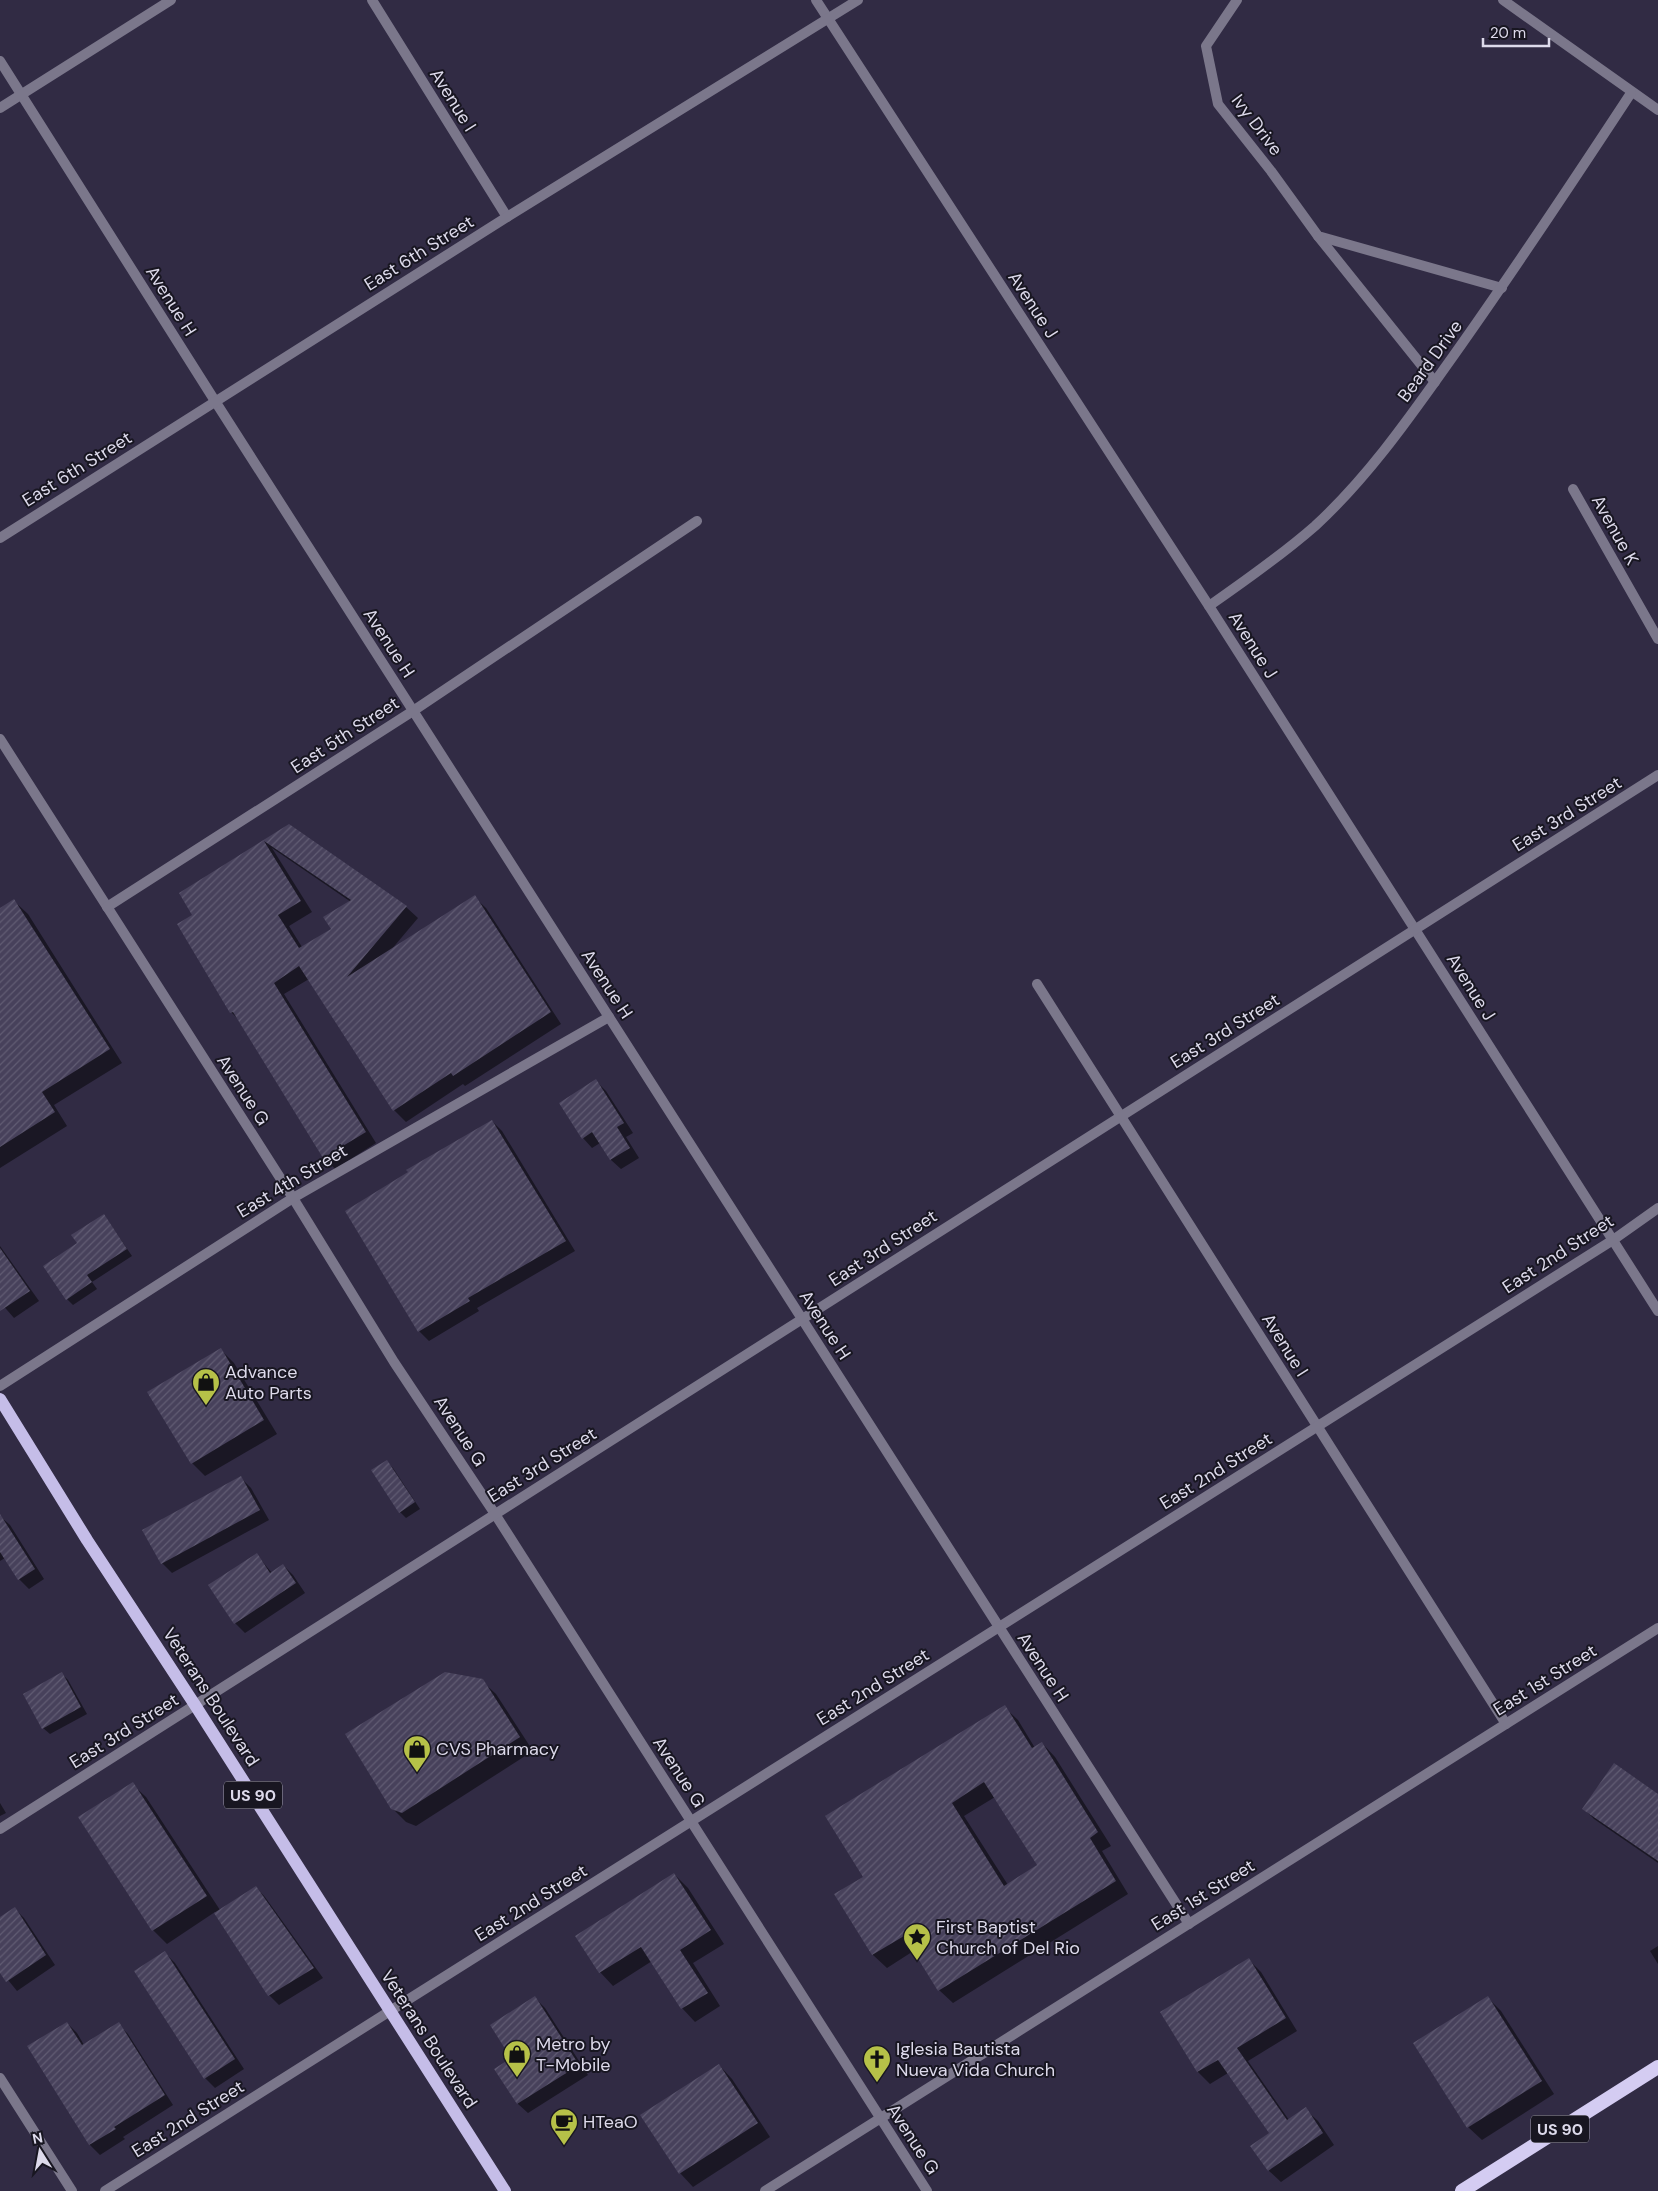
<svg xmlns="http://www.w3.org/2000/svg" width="1658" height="2191" font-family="'DM Sans',sans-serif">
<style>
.shadow{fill:#0007;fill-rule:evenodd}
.building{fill:url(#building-hatch);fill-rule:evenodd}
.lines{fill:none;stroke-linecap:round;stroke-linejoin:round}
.minor{stroke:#7b778b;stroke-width:10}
.tertiary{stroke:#7b778b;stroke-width:10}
.primary{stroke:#c5bde8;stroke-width:12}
.trunk{stroke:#d4ccf2;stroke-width:14}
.labels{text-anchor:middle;stroke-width:4;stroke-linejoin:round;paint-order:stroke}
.shield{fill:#181621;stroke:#a29fae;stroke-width:1}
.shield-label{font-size:16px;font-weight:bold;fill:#dddaeb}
.street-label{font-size:18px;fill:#dddaeb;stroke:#181621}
.poi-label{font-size:18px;fill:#dddaeb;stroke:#181621;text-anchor:start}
</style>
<defs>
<pattern id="building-hatch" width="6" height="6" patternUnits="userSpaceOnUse" patternTransform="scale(1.25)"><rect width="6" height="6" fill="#47415b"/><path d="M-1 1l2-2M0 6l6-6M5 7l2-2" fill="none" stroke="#615c73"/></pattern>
</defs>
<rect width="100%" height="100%" fill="#312b44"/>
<g class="shadow">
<path d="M289 825 406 907 418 918 391 950 474 897 486 908 561 1024 465 1086 463 1084 406 1122 394 1110 309 979 284 994 376 1143 335 1169 324 1157 240 1021 231 1012 193 915 181 894ZM272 848 351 902 332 929 302 947 289 926 312 912Z"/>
<polygon points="14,901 28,914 122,1063 54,1105 67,1126 0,1168 0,910"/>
<polygon points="596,1081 606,1091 633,1133 626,1137 639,1158 621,1169 611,1160 600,1143 592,1148 583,1138"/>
<polygon points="492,1121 502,1131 575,1251 477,1308 479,1311 429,1341 419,1331 346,1211"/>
<polygon points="104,1215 132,1256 92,1282 97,1289 73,1305 67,1299 79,1243"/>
<polygon points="0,1246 39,1301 14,1318 0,1302"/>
<polygon points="221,1350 234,1363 277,1434 205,1476 192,1463"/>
<polygon points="387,1462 393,1468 420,1509 406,1518 400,1512"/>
<polygon points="241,1478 251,1488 269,1520 172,1573 162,1563"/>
<polygon points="0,1516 10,1525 44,1579 29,1589 19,1579 5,1558 0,1561"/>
<polygon points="257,1555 272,1573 283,1565 293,1575 305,1593 245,1633 235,1623"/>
<polygon points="62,1674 68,1680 87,1714 50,1734 43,1728"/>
<polygon points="482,1681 496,1694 533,1751 416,1826 406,1822 392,1808"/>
<path d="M1004 1707 1018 1720 1035 1748 1042 1743 1055 1757 1111 1846 1102 1851 1128 1894 953 2003 939 1990 915 1950 887 1968 873 1955 836 1895 864 1877ZM995 1797 1038 1866 1008 1885 964 1816Z"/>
<polygon points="132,1784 146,1797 220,1910 256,1887 265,1897 323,1978 279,2005 269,1995 215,1912 167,1944 153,1930 80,1817"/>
<polygon points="1658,1795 1658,1863 1594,1819 1584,1809"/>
<polygon points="0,1803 6,1813 0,1816"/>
<polygon points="674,1874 688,1888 724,1944 693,1963 720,2006 695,2022 682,2008 652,1961 613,1986 600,1972 577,1936"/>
<polygon points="15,1909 24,1918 55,1965 17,1991 0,1970 0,1918"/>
<polygon points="1658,1946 1658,1964 1650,1951"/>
<polygon points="165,1953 175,1963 244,2069 215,2088 205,2078"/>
<polygon points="1249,1960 1261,1972 1297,2031 1248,2061 1289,2120 1305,2109 1318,2121 1334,2145 1281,2182 1268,2170 1271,2134 1228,2073 1210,2084 1198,2072 1162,2012"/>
<polygon points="535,1998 545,2008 588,2075 528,2113 518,2104 496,2069 513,2058"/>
<polygon points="1488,1998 1501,2011 1554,2094 1482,2140 1468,2127"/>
<polygon points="67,2023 77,2033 84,2045 118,2024 128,2034 173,2105 123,2137 125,2139 100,2155 90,2145 29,2047"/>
<polygon points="719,2065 732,2079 770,2137 693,2187 680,2173 642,2115"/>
</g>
<g class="building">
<path d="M289 824 407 906 347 977 475 895 551 1012 453 1076 451 1073 393 1111 299 966 274 983 366 1132 323 1158 233 1012 230 1013 177 924 192 915 179 893ZM264 841 351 900 323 917 331 929 299 948 278 915 301 901Z"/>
<polygon points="14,899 110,1049 42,1092 55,1112 0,1147 0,908"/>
<polygon points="596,1079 624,1123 617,1127 630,1148 610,1160 592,1132 582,1139 559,1103"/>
<polygon points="492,1120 566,1241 468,1298 470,1301 418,1332 345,1211 408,1172 406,1170"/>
<polygon points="104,1214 127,1249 87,1275 92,1282 66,1300 43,1266 77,1243 71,1235"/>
<polygon points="0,1248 30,1291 0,1311"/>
<polygon points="221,1348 264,1420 191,1464 147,1392"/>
<polygon points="387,1460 415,1502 399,1513 371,1470"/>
<polygon points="241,1476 260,1510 161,1564 142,1530"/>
<polygon points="0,1514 35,1569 18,1580 0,1552"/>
<polygon points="257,1553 270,1573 283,1564 296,1583 234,1624 208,1585"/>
<polygon points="62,1672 81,1707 42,1729 23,1694"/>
<polygon points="445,1672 483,1679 520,1737 402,1813 391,1809 345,1734"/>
<path d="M1005 1705 1032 1748 1042 1742 1098 1832 1090 1838 1116 1881 938 1991 904 1936 872 1955 834 1894 863 1877 825 1816ZM984 1782 1037 1865 1004 1886 952 1803Z"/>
<polygon points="1614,1763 1658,1794 1658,1861 1582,1809"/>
<polygon points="133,1782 207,1896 152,1931 78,1817"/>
<polygon points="674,1873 711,1930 680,1950 708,1993 681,2009 641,1947 599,1973 575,1936"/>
<polygon points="256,1886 314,1968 268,1996 214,1913"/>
<polygon points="15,1907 46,1955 6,1982 0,1973 0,1917"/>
<polygon points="165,1951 235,2059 204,2079 134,1971"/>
<polygon points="1249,1958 1286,2018 1237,2048 1287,2120 1306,2107 1323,2133 1268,2171 1250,2146 1269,2133 1218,2060 1197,2072 1160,2012"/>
<polygon points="535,1996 579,2065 517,2104 494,2069 511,2058 490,2025"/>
<polygon points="1488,1996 1542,2081 1467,2128 1413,2043"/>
<polygon points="67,2022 82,2045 119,2022 165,2095 114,2127 116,2129 89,2145 27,2046"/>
<polygon points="719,2064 758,2123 679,2174 640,2115"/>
</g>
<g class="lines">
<g class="minor">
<polyline points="372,0 507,217"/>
<polyline points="816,0 1209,606 1658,1311"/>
<polyline points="1237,0 1206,46 1218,104 1271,171 1318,236 1502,288"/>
<polyline points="1503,0 1658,110"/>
<polyline points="0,61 215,401 1189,1924"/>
<polyline points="1318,236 1435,382"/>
<polyline points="1573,489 1658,639"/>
<polyline points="0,538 507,217 858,0"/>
<path d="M1209 606C1245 581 1282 555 1315 526 1365 480 1405 424 1444 369 1509 278 1570 186 1631 93"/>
<polyline points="0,739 293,1198 394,1362 495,1514 927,2191"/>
<polyline points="107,907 413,711 697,521"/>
<polyline points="1037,984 1506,1724"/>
<polyline points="0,1386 293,1198 609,1017"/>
<polyline points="0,1829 1658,775"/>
<polyline points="390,2011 1613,1240 1658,1208"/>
<polyline points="0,2078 72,2191"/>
<polyline points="765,2191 1658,1628"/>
</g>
<g class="tertiary">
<polyline points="0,108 171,0"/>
<polyline points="105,2191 390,2011"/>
</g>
<polyline class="primary" points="0,1399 87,1540 195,1705 505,2191"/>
<polyline class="trunk" points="1462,2191 1658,2067"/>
</g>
<defs>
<g id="shop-pin" transform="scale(1.4375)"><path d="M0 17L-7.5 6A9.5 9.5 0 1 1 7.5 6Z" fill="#b6c148" stroke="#181621"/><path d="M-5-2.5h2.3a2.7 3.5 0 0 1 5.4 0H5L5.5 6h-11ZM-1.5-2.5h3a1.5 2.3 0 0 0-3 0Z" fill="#111"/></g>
<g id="sight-pin" transform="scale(1.4375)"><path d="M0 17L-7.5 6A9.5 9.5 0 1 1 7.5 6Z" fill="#b6c148" stroke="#181621"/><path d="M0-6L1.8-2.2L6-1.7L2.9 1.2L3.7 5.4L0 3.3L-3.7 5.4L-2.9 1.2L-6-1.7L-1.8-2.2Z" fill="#111"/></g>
<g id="church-pin" transform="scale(1.4375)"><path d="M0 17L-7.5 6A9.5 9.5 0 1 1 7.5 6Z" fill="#b6c148" stroke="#181621"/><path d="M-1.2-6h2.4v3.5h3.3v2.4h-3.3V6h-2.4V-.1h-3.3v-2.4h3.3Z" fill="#111"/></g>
<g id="cafe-pin" transform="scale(1.4375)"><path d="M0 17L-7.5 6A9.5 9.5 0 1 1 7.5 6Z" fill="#b6c148" stroke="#181621"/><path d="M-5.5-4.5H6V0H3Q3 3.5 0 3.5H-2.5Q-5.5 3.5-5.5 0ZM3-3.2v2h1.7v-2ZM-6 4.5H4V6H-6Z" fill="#111"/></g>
</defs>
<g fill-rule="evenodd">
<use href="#shop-pin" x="206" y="1382"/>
<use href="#shop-pin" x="417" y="1749"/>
<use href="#sight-pin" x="917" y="1937"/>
<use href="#shop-pin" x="517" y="2054"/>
<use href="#church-pin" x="877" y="2059"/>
<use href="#cafe-pin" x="564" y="2122"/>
</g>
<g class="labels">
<g class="shield">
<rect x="224" y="1781.5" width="58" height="27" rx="4"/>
<rect x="1531" y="2115.5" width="58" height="27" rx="4"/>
</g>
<g class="shield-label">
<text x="253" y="1801">US 90</text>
<text x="1560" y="2135">US 90</text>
</g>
<g class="street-label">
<text transform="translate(453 100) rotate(58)" y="6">Avenue I</text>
<text transform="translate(1257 125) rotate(53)" y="6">Ivy Drive</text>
<text transform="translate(419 253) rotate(-32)" y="6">East 6th Street</text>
<text transform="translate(171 301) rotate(58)" y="6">Avenue H</text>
<text transform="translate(1033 305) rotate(57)" y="6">Avenue J</text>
<text transform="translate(1430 361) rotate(-54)" y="6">Beard Drive</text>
<text transform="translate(77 469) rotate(-32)" y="6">East 6th Street</text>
<text transform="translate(1615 530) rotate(61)" y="6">Avenue K</text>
<text transform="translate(389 643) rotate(57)" y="6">Avenue H</text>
<text transform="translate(1253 645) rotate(58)" y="6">Avenue J</text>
<text transform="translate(345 735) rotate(-33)" y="6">East 5th Street</text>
<text transform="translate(1567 814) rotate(-32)" y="6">East 3rd Street</text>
<text transform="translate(607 984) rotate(57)" y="6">Avenue H</text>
<text transform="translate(1471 987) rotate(58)" y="6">Avenue J</text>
<text transform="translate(1225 1031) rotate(-32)" y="6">East 3rd Street</text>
<text transform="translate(243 1090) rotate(57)" y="6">Avenue G</text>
<text transform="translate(292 1181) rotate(-31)" y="6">East 4th Street</text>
<text transform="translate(883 1248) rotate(-33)" y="6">East 3rd Street</text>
<text transform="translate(1558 1254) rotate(-33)" y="6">East 2nd Street</text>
<text transform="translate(825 1325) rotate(57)" y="6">Avenue H</text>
<text transform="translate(1285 1345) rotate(58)" y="6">Avenue I</text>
<text transform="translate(460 1431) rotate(57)" y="6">Avenue G</text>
<text transform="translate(542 1465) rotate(-32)" y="6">East 3rd Street</text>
<text transform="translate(1216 1471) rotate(-32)" y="6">East 2nd Street</text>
<text transform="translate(1043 1667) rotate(57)" y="6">Avenue H</text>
<text transform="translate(1545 1680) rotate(-32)" y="6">East 1st Street</text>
<text transform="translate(873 1687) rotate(-32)" y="6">East 2nd Street</text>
<text transform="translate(211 1697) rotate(57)" y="6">Veterans Boulevard</text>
<text transform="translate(124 1731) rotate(-32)" y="6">East 3rd Street</text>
<text transform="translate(679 1772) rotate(57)" y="6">Avenue G</text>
<text transform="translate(1203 1895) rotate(-32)" y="6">East 1st Street</text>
<text transform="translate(531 1903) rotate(-32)" y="6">East 2nd Street</text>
<text transform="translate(429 2039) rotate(57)" y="6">Veterans Boulevard</text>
<text transform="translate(188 2119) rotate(-32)" y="6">East 2nd Street</text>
<text transform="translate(913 2139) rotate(57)" y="6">Avenue G</text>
</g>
<g class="poi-label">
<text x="225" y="1378">Advance<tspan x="225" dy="21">Auto Parts</tspan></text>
<text x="436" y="1755">CVS Pharmacy</text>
<text x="936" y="1933">First Baptist<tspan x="936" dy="21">Church of Del Rio</tspan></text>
<text x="536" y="2050">Metro by<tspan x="536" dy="21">T-Mobile</tspan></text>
<text x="896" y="2055">Iglesia Bautista<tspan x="896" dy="21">Nueva Vida Church</tspan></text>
<text x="583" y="2128">HTeaO</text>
</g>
</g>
<g transform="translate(40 2151) rotate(349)" stroke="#181621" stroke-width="4" paint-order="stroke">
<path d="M0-4L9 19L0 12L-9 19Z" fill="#dddaeb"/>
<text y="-8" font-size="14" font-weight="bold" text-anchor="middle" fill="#dddaeb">N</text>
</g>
<path d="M1483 38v8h66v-8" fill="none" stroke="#dddaeb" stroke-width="2.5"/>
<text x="1490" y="38" font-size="15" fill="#dddaeb" stroke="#181621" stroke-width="4" paint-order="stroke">20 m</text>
</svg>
